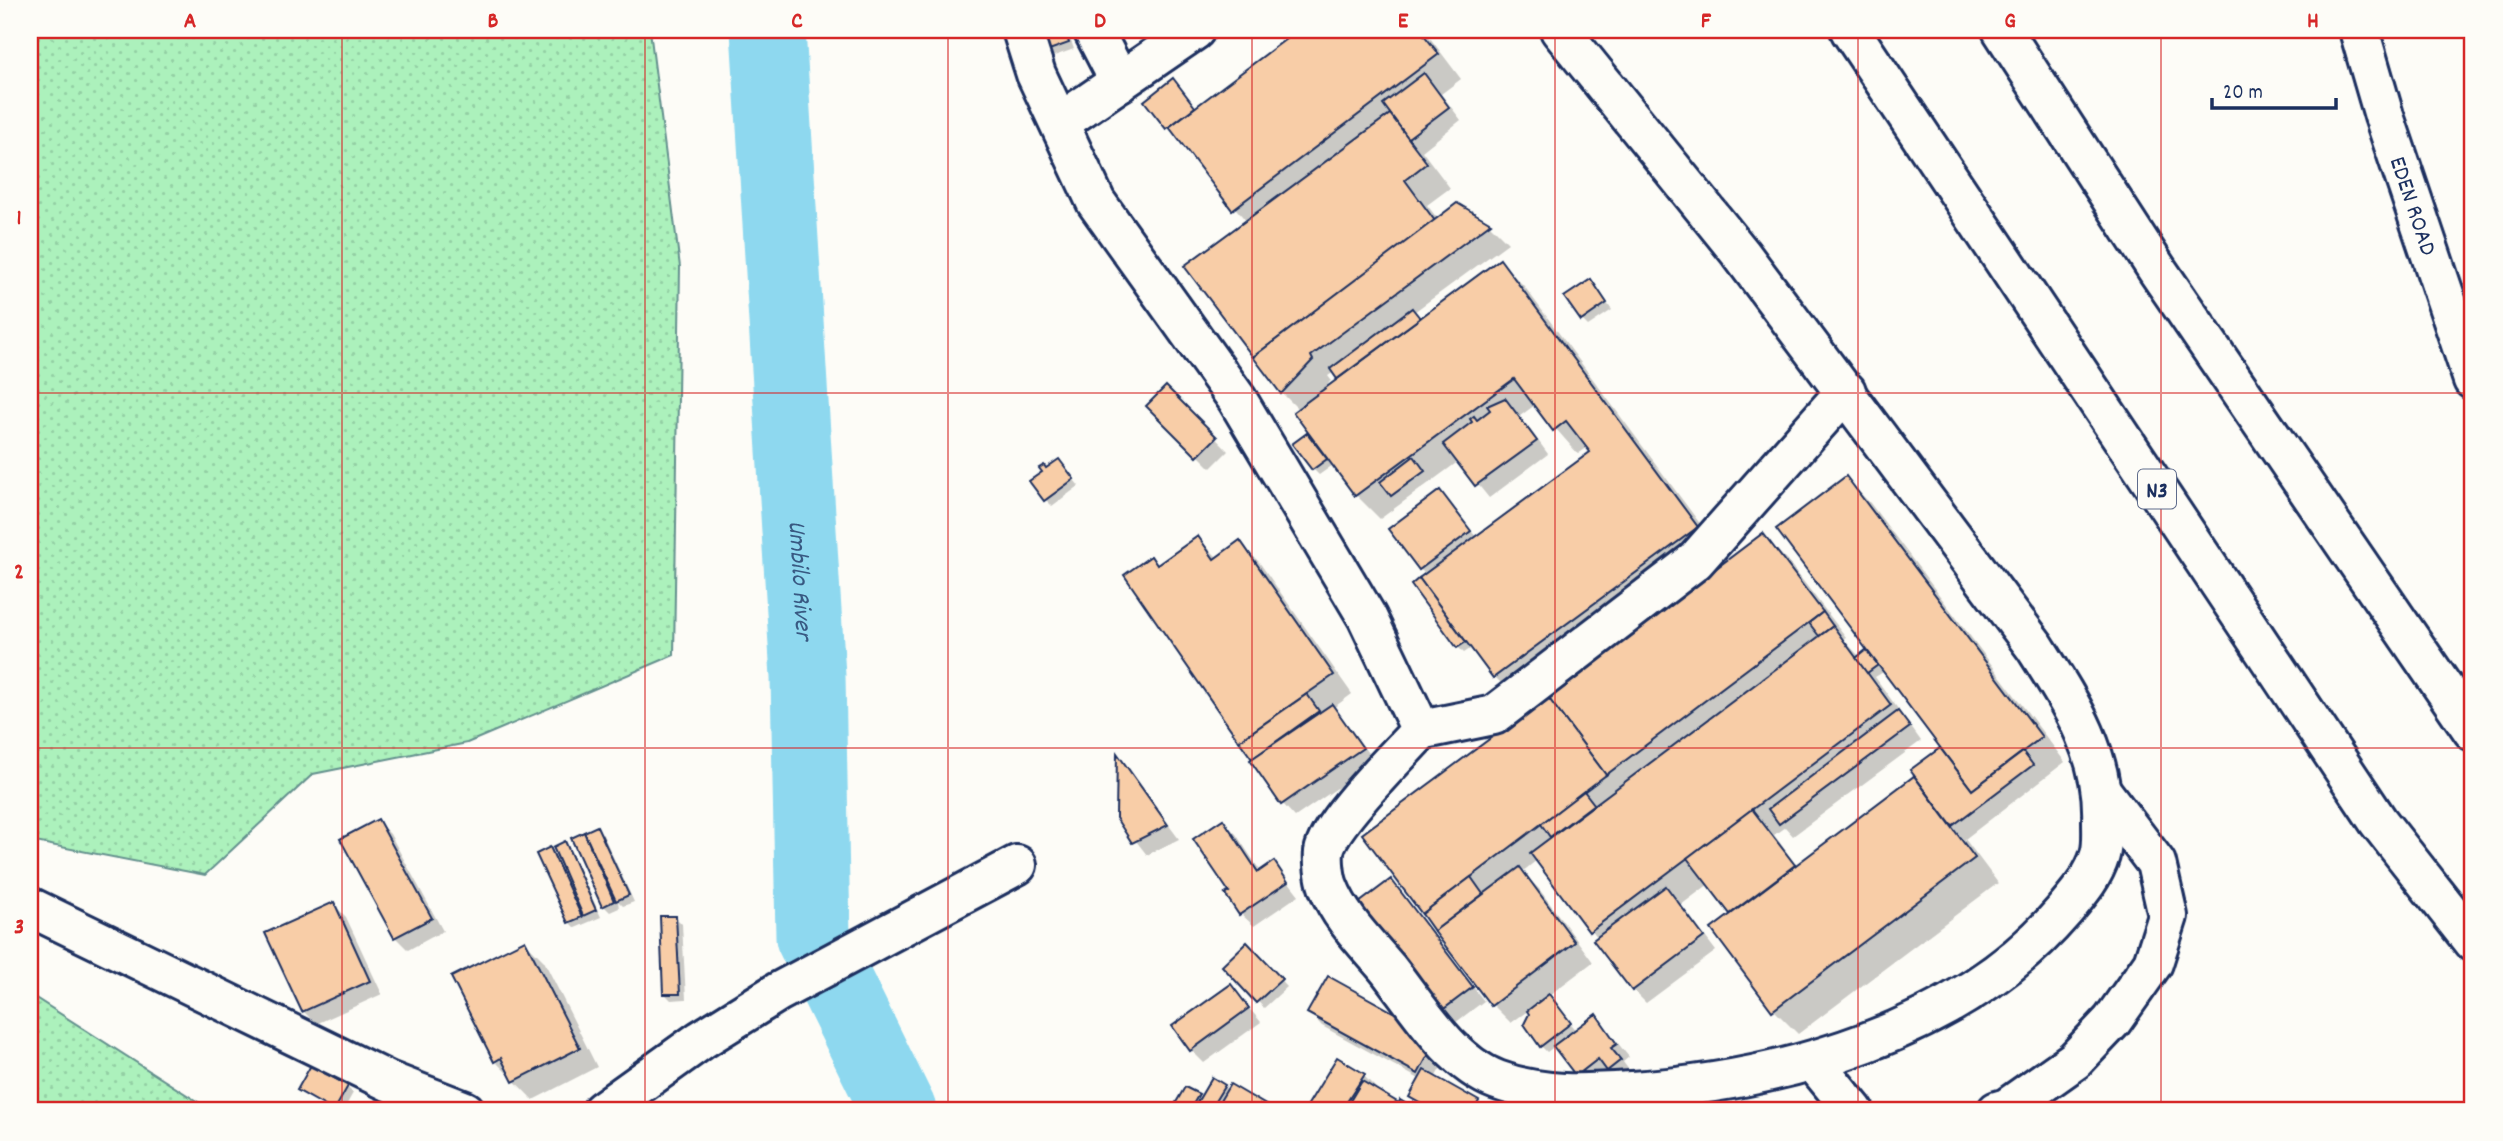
<svg xmlns="http://www.w3.org/2000/svg" width="2503" height="1141" font-family="Dekko,sans-serif">
<style>
.grass{fill:url(#grass-dots);stroke:#64908d;stroke-width:2}
.shadow{fill:#0003;fill-rule:evenodd}
.lines{fill:none;stroke-linecap:round;stroke-linejoin:round}
.river{stroke:#8ed8ef;stroke-width:75}
.building{fill:#f8cda7;stroke:#1b2f5e;stroke-width:2}
.minor-casing{stroke:#1b2f5e;stroke-width:44}
.highway-casing{stroke:#1b2f5e;stroke-width:44}
.minor{stroke:#fdfcf7;stroke-width:38}
.highway{stroke:#fdfcf7;stroke-width:38}
.grid{fill:none;stroke:#d62828;stroke-width:2;stroke-opacity:0.55}
.labels{text-anchor:middle;stroke-width:6;stroke-linejoin:round;paint-order:stroke}
.shield{fill:#fdfcf7;stroke:#5f6c8c;stroke-width:2}
.shield-label{font-size:23px;font-weight:bold;fill:#1b2f5e}
.street-label{font-size:24px;fill:#1b2f5e;stroke:#fdfcf7}
.water-label{font-size:26px;font-style:italic;fill:#385982;stroke:#fdfcf7}
.neatline{fill:none;stroke:#d62828;stroke-width:2.5}
.grid-label{font-size:23px;text-anchor:middle;font-weight:bold;fill:#d62828}
</style>
<defs>
<pattern id="grass-dots" width="8" height="8" patternUnits="userSpaceOnUse" patternTransform="scale(1.75)"><rect width="8" height="8" fill="#acf1bc"/><path d="M2 2h.1M6 6h.1" fill="none" stroke="#93cfa4" stroke-width="1.8" stroke-linecap="round"/></pattern>
</defs>
<rect width="100%" height="100%" fill="#fdfcf7"/>
<filter id="ink" filterUnits="userSpaceOnUse"><feTurbulence type="fractalNoise" baseFrequency=".0143" numOctaves="2"/><feDisplacementMap in="SourceGraphic" scale="14" xChannelSelector="R" yChannelSelector="G"/><feConvolveMatrix kernelMatrix="1 2 1 2 8 2 1 2 1" color-interpolation-filters="sRGB"/></filter>
<g filter="url(#ink)">
<g class="grass">
<polygon points="30,30 650,30 680,267 674,655 467,743 313,774 205,875 30,841"/>
<polygon points="30,994 31,995 212,1111 30,1111"/>
</g>
<g class="shadow">
<polygon points="1028,30 1067,30 1074,49 1043,60"/>
<path d="M1300 30H1424L1461 79 1441 94 1461 120 1422 151 1450 188 1427 205 1458 245V249L1490 225 1508 243 1414 312 1421 320 1499 261 1524 286 1721 552 1519 701 1495 677 1473 647 1464 653 1458 647 1413 585 1426 575 1420 569 1440 493 1477 538 1592 453 1588 447 1578 454 1535 405 1520 416 1548 454 1489 498 1459 461 1380 519 1356 495 1333 465 1319 475 1313 469 1294 444 1314 439 1299 410 1282 393 1187 266 1247 222 1146 101 1179 86 1196 109ZM1334 372 1340 380 1321 394 1331 380 1328 376Z"/>
<polygon points="1591,282 1612,310 1588,326 1582,320"/>
<polygon points="1166,388 1228,451 1211,468 1149,406"/>
<polygon points="1059,461 1079,486 1052,506 1046,500 1047,470"/>
<path d="M1846 479 1870 503 2065 762 1965 839 1998 883 1798 1034 1774 1010 1732 915 1709 884 1681 905 1716 951 1646 1003 1633 990 1598 938 1537 860 1522 872 1539 889 1593 962 1548 996 1576 1031 1596 1016 1629 1057 1623 1062 1632 1074 1621 1083 1610 1073 1590 1088 1555 1046 1547 1052 1541 1046 1529 1010 1511 1023 1492 1004 1365 834 1762 536 1787 560 1846 637 1843 639 1860 657 1874 661ZM1885 671 1948 755 1797 866 1774 835 1785 827 1793 836 1921 741 1875 677Z"/>
<polygon points="1198,538 1218,558 1240,543 1259,562 1352,694 1333,708 1375,762 1295,817 1283,804 1127,576 1151,559 1158,566"/>
<polygon points="1118,757 1179,839 1147,855 1118,818"/>
<polygon points="377,821 390,834 443,931 408,950 395,937"/>
<polygon points="1223,821 1236,834 1261,872 1274,863 1299,895 1254,926 1241,914 1231,892"/>
<polygon points="597,828 603,835 634,902 623,906 618,901 619,908 610,912 604,906 573,839"/>
<polygon points="564,843 570,850 601,917 575,928 569,922 550,849 559,859"/>
<polygon points="1391,881 1484,1001 1455,1023 1442,1010"/>
<polygon points="333,904 346,917 382,994 316,1024 303,1011 267,934"/>
<polygon points="676,918 682,924 686,999 671,1000 665,994"/>
<polygon points="525,942 544,961 597,1067 533,1100 495,1061"/>
<polygon points="1247,944 1287,987 1264,1008 1224,966"/>
<polygon points="1231,987 1261,1022 1204,1063 1191,1050"/>
<polygon points="1310,1013 1450,1051 1435,1078 1478,1102 1487,1111 1427,1111 1411,1097 1421,1080 1322,1026"/>
<polygon points="1363,1075 1376,1088 1375,1091 1415,1111 1306,1110"/>
<polygon points="1224,1086 1228,1091 1231,1086 1273,1111 1173,1111 1186,1089 1201,1099"/>
<polygon points="347,1087 353,1093 343,1111 333,1111 299,1090"/>
</g>
<g class="lines">
<path class="river" id="s1" d="M768 30 808 676 813 937 899 1111"/>
</g>
<g class="building">
<polygon points="1026,30 1065,30 1069,43 1035,55"/>
<polygon points="1298,30 1420,30 1439,54 1232,210 1169,127"/>
<polygon points="1424,73 1449,107 1408,138 1383,104"/>
<polygon points="1173,78 1195,107 1166,129 1144,101"/>
<polygon points="1390,114 1427,163 1405,180 1435,221 1253,357 1184,266"/>
<polygon points="1457,203 1491,223 1311,356 1313,360 1281,394 1253,357"/>
<polygon points="1500,259 1698,527 1493,678 1419,578 1590,452 1566,421 1553,431 1514,379 1355,496 1293,412"/>
<polygon points="1591,279 1607,303 1581,321 1564,297"/>
<polygon points="1412,308 1420,318 1337,379 1330,369"/>
<polygon points="1166,386 1217,437 1197,457 1146,406"/>
<polygon points="1505,398 1537,441 1475,486 1443,444 1472,422 1470,419 1474,416 1477,420 1490,410 1487,406"/>
<polygon points="1307,433 1327,459 1312,470 1292,444"/>
<polygon points="1414,456 1425,471 1391,496 1380,482"/>
<polygon points="1059,459 1074,479 1044,501 1029,481 1042,472 1039,468 1044,465 1046,468"/>
<polygon points="1846,476 2042,737 1972,790 1776,529"/>
<polygon points="1440,490 1471,531 1419,570 1388,529"/>
<polygon points="1763,533 1823,612 1606,775 1547,696"/>
<polygon points="1198,536 1214,559 1240,540 1334,675 1239,741 1124,575 1151,556 1157,565"/>
<polygon points="1419,578 1466,642 1457,648 1411,585"/>
<polygon points="1823,612 1833,626 1819,636 1809,623"/>
<polygon points="1833,626 1891,705 1589,932 1530,853"/>
<polygon points="1866,650 1878,665 1867,673 1856,658"/>
<polygon points="1307,694 1319,711 1252,759 1239,741"/>
<polygon points="1547,696 1606,775 1422,914 1362,834"/>
<polygon points="1332,704 1363,748 1281,805 1250,760"/>
<polygon points="1898,711 1910,727 1779,824 1768,809"/>
<polygon points="1940,748 1972,790 2023,752 2033,765 1952,826 1910,770"/>
<polygon points="1117,753 1168,825 1132,843 1116,818"/>
<polygon points="1914,776 1975,858 1772,1011 1711,929"/>
<polygon points="1584,791 1594,804 1550,837 1541,824"/>
<polygon points="1752,809 1795,865 1730,914 1687,858"/>
<polygon points="378,819 432,918 394,938 340,839"/>
<polygon points="1223,819 1258,872 1274,861 1288,882 1239,915 1225,894 1229,892 1193,839"/>
<polygon points="597,826 629,895 616,901 584,832"/>
<polygon points="584,832 614,901 602,907 571,838"/>
<polygon points="565,841 596,910 583,916 553,847"/>
<polygon points="550,847 582,917 568,923 536,854"/>
<polygon points="1520,867 1575,942 1491,1006 1434,931"/>
<polygon points="1471,877 1483,894 1434,931 1422,914"/>
<polygon points="1391,879 1473,987 1441,1011 1359,903"/>
<polygon points="1666,886 1704,937 1632,991 1593,940"/>
<polygon points="334,902 370,981 302,1012 265,933"/>
<polygon points="660,916 676,916 680,994 663,994"/>
<polygon points="525,940 580,1048 513,1082 501,1058 494,1062 451,977"/>
<polygon points="1247,942 1282,979 1256,1003 1222,966"/>
<polygon points="1328,976 1438,1037 1418,1074 1307,1013"/>
<polygon points="1231,984 1249,1008 1190,1051 1172,1026"/>
<polygon points="1549,994 1571,1023 1540,1047 1524,1024 1529,1014 1527,1011"/>
<polygon points="1596,1014 1617,1044 1611,1048 1621,1060 1607,1071 1598,1059 1576,1076 1553,1046"/>
<polygon points="1337,1057 1365,1074 1341,1111 1304,1111"/>
<polygon points="311,1065 348,1086 334,1111 297,1090"/>
<polygon points="1424,1070 1479,1101 1473,1111 1434,1111 1409,1097"/>
<polygon points="1212,1077 1225,1085 1209,1111 1192,1111"/>
<polygon points="1362,1081 1399,1103 1400,1100 1418,1111 1344,1111"/>
<polygon points="1230,1084 1276,1111 1214,1111"/>
<polygon points="1185,1087 1199,1094 1189,1111 1171,1111"/>
</g>
<g class="lines">
<g class="minor-casing">
<g id="minor">
<path d="M1022 30 1036 74 1096 202 1237 399 1367 617 1421 730C1399 755 1328 823 1324 852 1323 861 1325 878 1328 886 1340 918 1367 944 1388 969 1418 1007 1450 1062 1497 1080 1542 1097 1586 1094 1632 1091 1784 1081 1961 1031 2063 912 2078 894 2093 878 2100 855 2103 845 2102 832 2102 821 2105 754 2070 702 2035 647L1741 254 1560 30"/>
<polyline points="1093,30 1120,82"/>
<path id="s2" d="M2359 30 2384 116 2473 380"/>
<polyline points="1061,122 1195,30"/>
<polyline points="1421,730 1494,715 1695,561 1846,391"/>
<polyline points="30,907 388,1081 465,1111"/>
<polyline points="1813,1061 1854,1111"/>
<polyline points="602,1111 701,1040 778,992 1017,865"/>
<polyline points="1997,1111 2007,1108 2075,1060 2112,1021 2153,963 2168,916 2156,863 2103,793"/>
</g>
</g>
<g class="highway-casing">
<g id="highway">
<polyline points="1850,30 2378,821 2473,942"/>
<polyline points="2002,30 2158,271 2473,731"/>
</g>
</g>
<use href="#minor" class="minor"/>
<use href="#highway" class="highway"/>
</g>
</g>
<path class="grid" d="M342 30V1111M645 30V1111M948 30V1111M1252 30V1111M1555 30V1111M1858 30V1111M2161 30V1111M30 393H2473M30 748H2473"/>
<g class="labels">
<rect class="shield" x="2138" y="469.5" width="38" height="39" rx="5"/>
<g class="shield-label">
<text x="2157" y="497">N3</text>
</g>
<g class="street-label">
<text dy="8" stroke="none"><textPath href="#s2" startOffset="184">EDEN ROAD</textPath></text>
</g>
<g class="water-label">
<text dy="9" stroke="none"><textPath href="#s1" startOffset="551">Umbilo River</textPath></text>
</g>
</g>
<rect width="2503" height="1141" fill="none" stroke="#fdfcf7" stroke-width="77"/>
<path d="M2212 98v10h124v-10" fill="none" stroke="#1b2f5e" stroke-width="3.5"/>
<text x="2223" y="98" font-size="21" fill="#1b2f5e" stroke="#fdfcf7" stroke-width="5" paint-order="stroke">20 m</text>
<rect x="38" y="38" width="2426" height="1064" class="neatline"/>
<g class="grid-label">
<text x="190" y="27">A</text>
<text x="493" y="27">B</text>
<text x="797" y="27">C</text>
<text x="1100" y="27">D</text>
<text x="1403" y="27">E</text>
<text x="1706" y="27">F</text>
<text x="2010" y="27">G</text>
<text x="2313" y="27">H</text>
<text x="19" y="224">1</text>
<text x="19" y="578">2</text>
<text x="19" y="933">3</text>
</g>
</svg>
